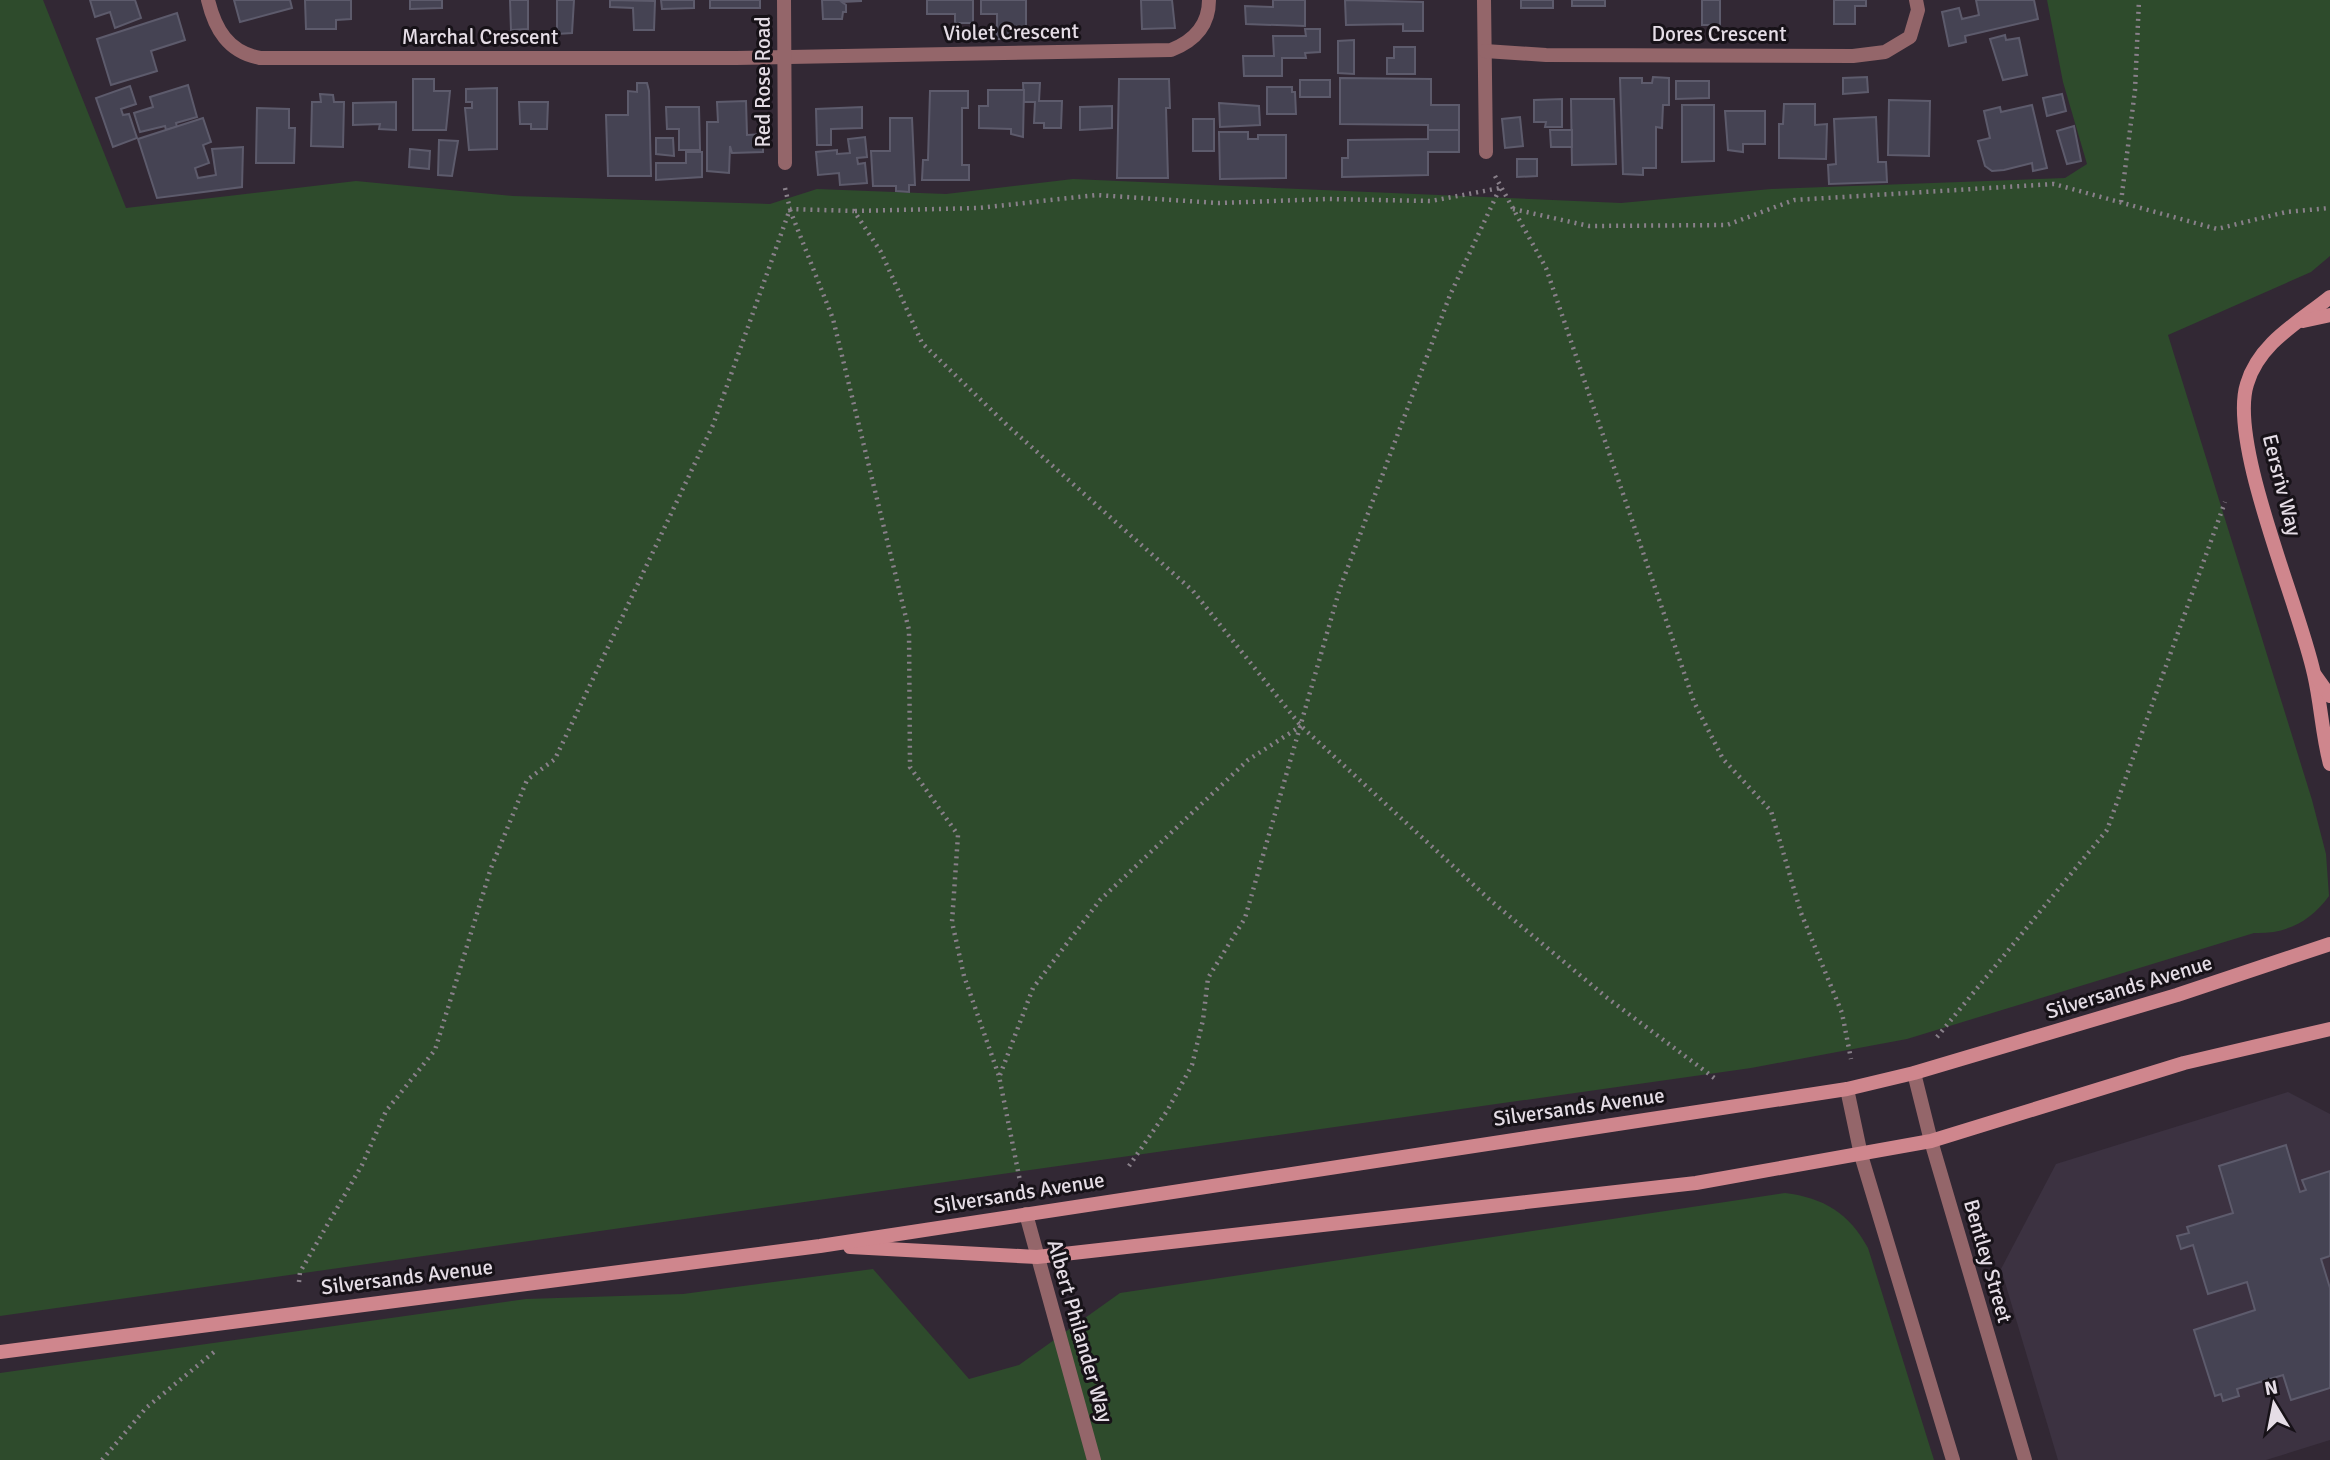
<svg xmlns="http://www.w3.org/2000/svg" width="2330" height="1460" font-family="Signika,sans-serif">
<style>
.medical{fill:#3c3241}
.green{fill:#2e4b2c}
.building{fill:#454353;stroke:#5d5b6c;stroke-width:2}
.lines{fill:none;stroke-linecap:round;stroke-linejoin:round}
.path{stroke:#89808a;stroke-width:4.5;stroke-dasharray:2 5;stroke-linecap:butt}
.street{stroke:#94666a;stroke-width:14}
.secondary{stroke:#cf868d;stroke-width:14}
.labels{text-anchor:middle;stroke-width:6;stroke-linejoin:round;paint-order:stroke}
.street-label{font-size:21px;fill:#e5dde6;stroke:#171218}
</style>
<rect width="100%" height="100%" fill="#322834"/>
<polygon class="medical" points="2288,1092 2330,1114 2330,1440 2266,1460 2058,1460 2001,1269 2056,1164"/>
<g class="green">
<path d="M0 0H43L126 208 356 181 513 196 770 204 817 189 946 194 1073 179 1621 203 1771 189 2065 178 2087 164 2063 82 2047 0H2330V256L2311 272 2168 335 2312 800 2326 854 2329 896C2310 922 2286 934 2254 933L1907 1039 1751 1068 0 1316Z"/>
<path d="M1785 1193C1824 1198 1849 1213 1868 1248L1934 1460H0V1373L526 1299 683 1294 873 1269 969 1379 1019 1365 1120 1293Z"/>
</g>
<g class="building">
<polygon points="90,0 135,0 141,18 115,28 110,12 95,17"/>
<polygon points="234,0 290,0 292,8 240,22"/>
<polygon points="305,0 351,0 351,19 336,20 336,29 306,29"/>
<polygon points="410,0 442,0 442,8 410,9"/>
<polygon points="510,0 528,0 528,29 511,30"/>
<polygon points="557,0 574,0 572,33 557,34"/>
<polygon points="610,0 655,1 654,30 634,30 633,8 610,7"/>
<polygon points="661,0 694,0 694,8 662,9"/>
<rect x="710" y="0" width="50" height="8"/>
<polygon points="822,0 861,0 861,1 842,2 846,5 846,12 843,12 842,19 823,19"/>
<polygon points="927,0 973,0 973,23 955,23 955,14 927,14"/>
<polygon points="981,0 1026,0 1026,39 997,39 997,14 981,14"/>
<polygon points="1141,0 1172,0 1175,28 1142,29"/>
<polygon points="1273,0 1305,0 1305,26 1246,24 1245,6 1273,7"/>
<polygon points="1345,0 1423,2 1423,31 1403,31 1403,24 1346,25"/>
<rect x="1521" y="0" width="32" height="8"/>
<rect x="1572" y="0" width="33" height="6"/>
<rect x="1702" y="0" width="18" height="25"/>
<polygon points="1834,0 1866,0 1866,6 1855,6 1855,24 1834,24"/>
<polygon points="1976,0 2034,0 2038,19 1965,36 1966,42 1949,46 1942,12 1959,8 1962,19 1979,15"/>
<polygon points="177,13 185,40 151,51 157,71 111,85 97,39"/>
<polygon points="1305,29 1320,29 1320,52 1305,53 1306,58 1282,58 1282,76 1244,76 1243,56 1274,56 1273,36 1306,36"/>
<polygon points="2005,35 2006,40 2019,38 2027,75 2003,80 1990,39"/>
<polygon points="1354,40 1354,74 1338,73 1338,41"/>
<polygon points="1394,47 1415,47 1415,74 1387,74 1387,58 1394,58"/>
<polygon points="1653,77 1669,78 1669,105 1663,105 1662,128 1656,127 1656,168 1643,168 1643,175 1623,174 1620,78 1642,78 1642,83 1652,83"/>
<polygon points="1867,77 1868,92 1843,94 1843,78"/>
<polygon points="1340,78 1431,79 1431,105 1459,105 1459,130 1428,130 1428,125 1340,124"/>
<polygon points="413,79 434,79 434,91 450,91 446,130 413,130"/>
<polygon points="1119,79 1169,79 1170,108 1166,108 1168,178 1117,178"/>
<rect x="1300" y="80" width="30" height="17"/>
<polygon points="1676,81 1709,81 1709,98 1676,99"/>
<polygon points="637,83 647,83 649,91 651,176 608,176 606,115 628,115 628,91 637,92"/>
<polygon points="1023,83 1040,83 1039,101 1062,101 1061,128 1044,128 1044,123 1034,123 1035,102 1024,102"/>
<polygon points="188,85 197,117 176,123 177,127 166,130 165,126 140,132 134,113 153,107 150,97"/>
<polygon points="130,86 136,104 121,109 123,115 129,114 137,138 113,147 96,98"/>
<polygon points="1267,87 1292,87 1292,92 1295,92 1296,114 1267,114"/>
<polygon points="497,88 497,149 469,150 465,108 472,108 472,102 466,102 466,89"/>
<polygon points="988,90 1024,90 1023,137 1011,134 1011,129 979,128 979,106 988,106"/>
<polygon points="930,91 968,91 968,108 962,108 962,165 969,165 969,180 922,180 923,160 928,160"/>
<polygon points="320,94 333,95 334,102 344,102 343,147 311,146 312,102 321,102"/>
<polygon points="2062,94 2066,111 2047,116 2043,98"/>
<polygon points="1562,99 1562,127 1545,127 1546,122 1534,122 1534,100"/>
<polygon points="1571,99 1614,99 1616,164 1572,165"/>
<polygon points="1889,100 1930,101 1929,156 1888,155"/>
<polygon points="746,101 747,135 763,134 763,152 732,153 730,146 729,173 707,171 707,122 718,122 717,102"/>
<polygon points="396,102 396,130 379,129 380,124 353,125 353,103"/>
<polygon points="519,102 548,102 547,129 531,129 531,124 520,124"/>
<polygon points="1219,103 1259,106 1260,125 1220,127"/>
<polygon points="1784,104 1815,104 1815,125 1827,124 1826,159 1779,158 1779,124 1783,124"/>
<polygon points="1682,105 1714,105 1714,161 1682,162"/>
<polygon points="2032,105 2047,168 2033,171 2032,163 2004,170 1992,171 1985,166 1978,141 1990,138 1984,111 2000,107 2001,112"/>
<polygon points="1112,106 1112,128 1080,130 1080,107"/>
<polygon points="666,107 699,107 700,150 679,150 679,129 667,129"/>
<polygon points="862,107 862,128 831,129 831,145 817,145 816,109"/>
<polygon points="257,108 289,109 289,128 295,128 294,163 256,163"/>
<polygon points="1725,111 1765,111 1765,144 1743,144 1743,152 1728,150"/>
<polygon points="1520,117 1523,146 1505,148 1502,119"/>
<polygon points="1876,117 1878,162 1886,162 1887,182 1829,184 1828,165 1836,164 1834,119"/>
<polygon points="203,118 211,142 203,145 209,163 195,168 198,178 216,175 212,149 243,147 242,187 157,198 138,139"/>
<polygon points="890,118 912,118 915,185 909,185 909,192 896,191 896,186 873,186 871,151 890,151"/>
<rect x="1193" y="119" width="21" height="32"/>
<polygon points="2074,126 2081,161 2067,164 2057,131"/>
<polygon points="1428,130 1459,130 1459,152 1428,152 1428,175 1342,177 1342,158 1348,158 1348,140 1428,139"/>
<polygon points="1550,130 1572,130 1572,147 1551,147"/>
<polygon points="1219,132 1248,132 1248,139 1258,139 1258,135 1286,135 1286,178 1220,179"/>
<polygon points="865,137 867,157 857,158 858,164 865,163 867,183 840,185 839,173 818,175 816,152 837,150 837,154 850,153 848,139"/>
<polygon points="656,138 673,138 674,156 656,154"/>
<polygon points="439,140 458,141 452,176 438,175"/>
<polygon points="410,149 430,151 429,169 409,167"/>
<polygon points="686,152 702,152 702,177 656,180 656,163 686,163"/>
<polygon points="1517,159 1537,159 1537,176 1517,177"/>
<polygon points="2286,1145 2300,1192 2306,1190 2302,1180 2330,1171 2330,1256 2321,1259 2330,1288 2330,1388 2291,1400 2283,1375 2237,1389 2239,1396 2223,1401 2221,1394 2215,1396 2194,1330 2255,1310 2247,1282 2208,1294 2193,1245 2181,1249 2177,1236 2189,1233 2187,1227 2233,1213 2219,1166"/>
</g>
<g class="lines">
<g class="path">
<polyline points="1495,176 1546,268 1694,702 1723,759 1771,811 1801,913 1842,1013 1851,1059"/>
<polyline points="785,188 790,209 854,211 881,252 922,343 1008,426 1193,591 1301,726 1490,900 1606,997 1717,1080"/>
<polyline points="2121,202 2135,90 2139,0"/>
<polyline points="1513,209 1589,226 1727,225 1794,200 2054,184 2217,229 2286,212 2330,208"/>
<polyline points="790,210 833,319 909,630 910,767 958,835 952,922 964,976 999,1076 1020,1181"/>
<polyline points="855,211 979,208 1096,195 1218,203 1327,199 1431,201 1500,188"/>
<polyline points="1937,1037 2107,830 2225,502"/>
<polyline points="1000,1075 1033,988 1100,900 1248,760 1301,726"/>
<polyline points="1129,1166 1167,1111 1192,1065 1203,1020 1208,978 1245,918 1340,588 1450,295 1500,188"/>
<polyline points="299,1282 300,1272 362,1165 386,1111 435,1050 491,868 527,780 555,759 713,425 790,209"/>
<polyline points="102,1460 146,1408 214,1352"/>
</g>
<g class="street">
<path d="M208 0C215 29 228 52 260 58H736L1171 50C1194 41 1209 26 1209 0"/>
<polyline points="784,0 785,163"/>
<polyline points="1484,0 1486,152"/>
<polyline points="1485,51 1546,55 1853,56 1885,52 1910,37 1918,10 1916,0"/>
<polyline points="1914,1073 1931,1141 2025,1460"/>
<polyline points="1847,1089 1861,1155 1953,1460"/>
<polyline points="1026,1214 1094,1460"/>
</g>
<g class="secondary">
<path d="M2330 297C2299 322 2259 343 2247 384 2228 444 2300 607 2314 674 2321 704 2322 734 2330 764"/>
<polyline points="2303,321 2330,315"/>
<polyline points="2315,675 2330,696"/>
<polyline points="850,1247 1037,1257 1696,1183 1931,1141 2184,1063 2330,1029"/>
<polyline points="0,1352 820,1246 1847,1089 1914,1073 2177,995 2330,944"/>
</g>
</g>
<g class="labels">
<g class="street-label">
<text transform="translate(1011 32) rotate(-1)" y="7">Violet Crescent</text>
<text x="1719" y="41">Dores Crescent</text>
<text x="480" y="44">Marchal Crescent</text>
<text transform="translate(763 82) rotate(-90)" y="7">Red Rose Road</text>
<text transform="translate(2282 485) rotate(76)" y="7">Eersriv Way</text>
<text transform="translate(2129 987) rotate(-17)" y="7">Silversands Avenue</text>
<text transform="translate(1579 1107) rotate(-8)" y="7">Silversands Avenue</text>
<text transform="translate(1019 1193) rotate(-9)" y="7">Silversands Avenue</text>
<text transform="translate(1988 1261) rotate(74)" y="7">Bentley Street</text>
<text transform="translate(407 1277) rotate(-7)" y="7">Silversands Avenue</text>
<text transform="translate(1080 1331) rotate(74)" y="7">Albert Philander Way</text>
</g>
</g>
<g transform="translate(2274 1404) rotate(350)" stroke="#171218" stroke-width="5" paint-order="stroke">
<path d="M0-5L12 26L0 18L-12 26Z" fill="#e5dde6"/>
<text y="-10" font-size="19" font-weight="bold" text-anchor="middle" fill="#e5dde6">N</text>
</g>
</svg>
